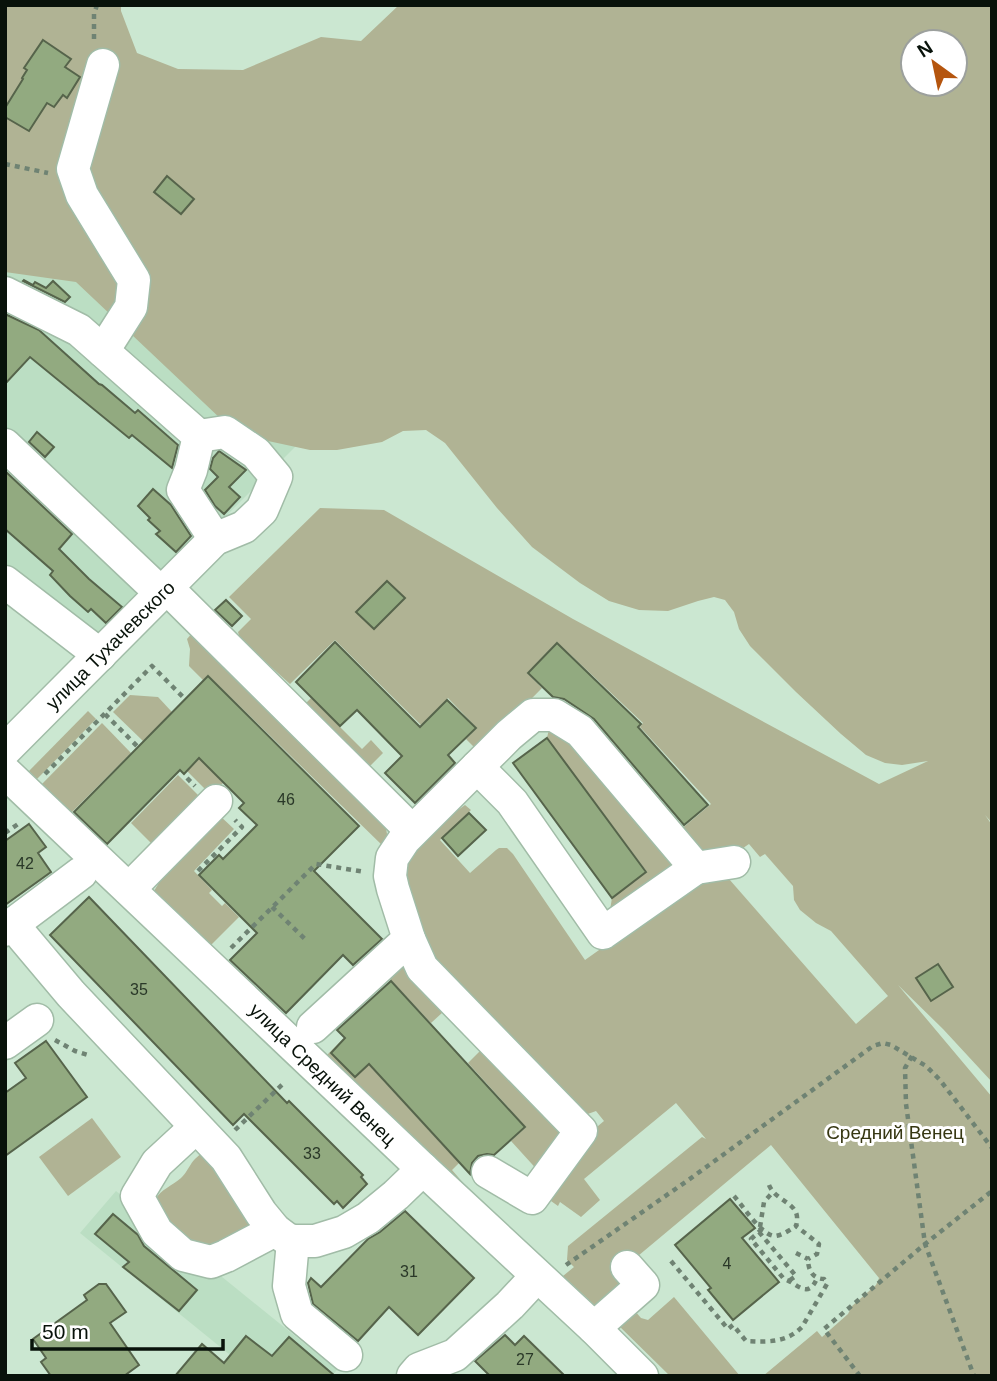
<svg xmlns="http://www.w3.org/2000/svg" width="997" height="1381" font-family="Helvetica,sans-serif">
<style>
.built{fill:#bbdec3}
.green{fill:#b0b394;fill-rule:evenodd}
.building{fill:#92aa80;stroke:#56644b;stroke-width:2}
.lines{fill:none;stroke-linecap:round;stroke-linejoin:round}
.minor-casing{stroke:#a1bca7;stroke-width:35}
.path{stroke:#6f8373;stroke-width:4.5;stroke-dasharray:5 5;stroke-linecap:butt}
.minor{stroke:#fff;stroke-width:32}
.labels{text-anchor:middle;stroke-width:6;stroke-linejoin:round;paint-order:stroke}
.number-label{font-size:16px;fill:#2a3828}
.street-label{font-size:19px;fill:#08120a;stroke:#fff}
.park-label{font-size:19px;fill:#363712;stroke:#fff}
</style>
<rect width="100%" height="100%" fill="#cbe7d1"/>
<g class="built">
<polygon points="5,252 92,257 305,437 101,641 5,567"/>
<polygon points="116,1191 337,1370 332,1376 256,1376 80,1233"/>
</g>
<g class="green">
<path d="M5 5H121V11L137 53 178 69 243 70 321 37 361 41 399 5H992V823L985 815 992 825V1082L943 1029 898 985 992 1097V1376H763L817 1331 822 1337 848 1314 852 1306 876 1285 879 1278 771 1145 614 1276 626 1291 601 1311 563 1276 574 1267 567 1260 568 1246 702 1137 706 1139 676 1103 584 1179 600 1200 581 1217 560 1202 558 1206 544 1196 586 1136 604 1121 596 1111 585 1115 437 975 402 884 409 857 421 837 465 805 471 810 440 840 470 873 496 850 499 848H507L513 854 585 960 685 889 722 871 856 1024 888 996 831 931 816 923 800 910 794 900 793 886 765 854 760 857 749 844C744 847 739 852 735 855 713 866 693 844 679 831L711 804 640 727 643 723 557 642 527 673 542 688 479 752 466 739 477 728 448 698 421 725 335 640 290 684 240 639 238 632 251 619 229 597 320 508 384 510 573 619 879 784 928 761 902 765 885 763 866 755 841 734 796 692 750 646 739 629 734 612 725 600 714 597 698 601 668 611 639 610 609 601 580 583 532 547 497 508 445 443 426 430 403 431 382 442 337 450H310L268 441 222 420 76 282 5 272ZM913 42H955V84H913Z"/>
<polygon points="194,631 385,823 387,834 385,848 208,675 203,680 189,666 190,649 187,639"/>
<polygon points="130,695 158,697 172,712 143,741 113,712"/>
<polygon points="311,698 362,749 371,740 383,753 367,769 302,707"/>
<polygon points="88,711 96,719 37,779 29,771"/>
<polygon points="102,723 131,753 71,813 42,784"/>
<polygon points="549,729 564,729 672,857 672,866 610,910 612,898 647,872 547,738"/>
<polygon points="214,745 232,763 218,778 223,783 211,795 187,771"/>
<polygon points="178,775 205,802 158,850 131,823"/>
<polygon points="218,814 234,829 194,871 212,890 209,893 222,906 225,903 239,917 210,946 154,891 171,863"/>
<polygon points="404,966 411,979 443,1012 431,1023 390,979"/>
<polygon points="344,1038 459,1163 452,1170 464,1184 463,1185 457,1181 327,1055"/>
<polygon points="486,1045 563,1129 541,1174 511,1141 526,1127 468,1063"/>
<polygon points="92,1118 121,1157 68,1196 39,1157"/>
<path d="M204 1152 259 1224 210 1251 171 1233 155 1200C161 1189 172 1186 181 1178 191 1168 189 1161 204 1152Z"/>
<polygon points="674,1297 740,1376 670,1376 617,1324 634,1310 641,1318 648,1320"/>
</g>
<g class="building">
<polygon points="43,40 71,59 65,67 80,77 67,98 63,95 54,107 47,103 29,131 5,117 5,108 23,79 22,78 27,70 24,68"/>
<polygon points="167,176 194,199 181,214 154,192"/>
<polygon points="24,280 33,285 35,282 46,288 53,281 70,297 65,302 23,281"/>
<polygon points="5,314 39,330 99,384 102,385 135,413 138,410 178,445 172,468 132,435 129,438 30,357 5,384"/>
<polygon points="37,432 54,447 45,457 29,442"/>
<polygon points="219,451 246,470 229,487 240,497 224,514 215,506 205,490 218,477 210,469 213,458"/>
<polygon points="5,471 72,534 59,549 89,579 122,607 106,623 91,609 88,612 70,596 50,575 53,571 5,529"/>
<polygon points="153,489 171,505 191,536 176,552 156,534 160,531 148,520 150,518 138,506"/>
<polygon points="387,581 405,598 374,629 356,612"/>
<polygon points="226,600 242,616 232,626 215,610"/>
<polygon points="335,642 420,727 447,700 476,728 448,755 455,763 415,803 385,773 402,756 357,710 340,726 296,682"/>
<polygon points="557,643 641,724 638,727 708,805 684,825 594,719 564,699 553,697 528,673"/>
<polygon points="208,676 359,826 314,871 382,939 353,965 343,955 286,1013 230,960 257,933 199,875 219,855 223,859 257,825 239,808 244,803 199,758 184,774 180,770 107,844 74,812"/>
<polygon points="547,738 646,872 612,898 513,763"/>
<polygon points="469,813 486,830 458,856 442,838"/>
<polygon points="29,824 46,847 38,853 51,872 5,905 5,841"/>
<polygon points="89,897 287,1103 289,1101 363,1175 361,1177 367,1184 343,1208 337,1201 334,1204 244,1114 233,1125 50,935"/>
<polygon points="938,964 953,987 931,1001 916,978"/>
<polygon points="391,981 525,1127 494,1155 487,1154 478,1156 472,1163 470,1174 369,1064 355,1077 331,1053 345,1038 337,1030"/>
<polygon points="46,1041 87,1097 5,1156 5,1093 26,1078 15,1063"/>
<polygon points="730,1199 755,1228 742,1238 779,1282 733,1320 708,1290 711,1288 675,1245"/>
<polygon points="405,1211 474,1278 418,1335 389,1307 358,1341 313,1304 308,1283 311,1278 321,1287 368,1239 380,1232"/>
<polygon points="113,1214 138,1235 144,1246 197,1290 179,1311 123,1267 129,1262 95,1234"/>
<polygon points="99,1284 106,1284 126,1312 110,1323 139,1365 124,1376 51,1376 41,1362 46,1358 33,1339 87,1300 84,1295"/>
<polygon points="505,1335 515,1345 524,1336 565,1376 490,1376 475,1361"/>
<polygon points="246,1336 272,1356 289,1337 335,1376 175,1376 202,1344 224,1363"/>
</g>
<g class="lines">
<g class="minor-casing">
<g id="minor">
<polyline points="5,293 79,330 199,436 191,470 183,490 215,539"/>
<polyline points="103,351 131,307 134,280 82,195 73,169 103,65"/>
<polyline points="5,445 161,593"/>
<polyline points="5,582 100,655"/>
<polyline points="167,588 412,831"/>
<polyline points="5,750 215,539 244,527 262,510 276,477 256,453 225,432 199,436"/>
<polyline points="477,767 509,735 533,715 554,715 580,731 696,868 734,862"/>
<polyline points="5,772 423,1169 594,1328 642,1376"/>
<polyline points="129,889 216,801"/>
<polyline points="5,930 81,873"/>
<polyline points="23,937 71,994 226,1158 261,1213 275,1230 287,1239 293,1241 315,1241 344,1232 368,1218 396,1195 423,1169"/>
<polyline points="409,939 393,889 390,876 392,858 404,840 477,767 512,802 603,933 696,868"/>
<polyline points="313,1027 409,939 422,968 581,1131 532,1198 488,1172"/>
<polyline points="5,1043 37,1020"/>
<polyline points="196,1127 157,1163 137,1196 157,1232 183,1255 211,1262 226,1256 275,1230"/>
<polyline points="293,1241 289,1286 297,1314 346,1355"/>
<polyline points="594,1328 643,1285 627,1267"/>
<polyline points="413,1376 419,1369 455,1355 510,1305 537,1276"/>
</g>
</g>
<g class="path">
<polyline points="94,39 94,14 97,5"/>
<polyline points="5,164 48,173"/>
<polyline points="105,714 137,746"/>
<polyline points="45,774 152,666 185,699"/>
<polyline points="187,778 195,786"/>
<polyline points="5,833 21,822"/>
<polyline points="198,871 242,827 235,820"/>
<polyline points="272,907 307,941"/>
<polyline points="231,948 316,864 365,872"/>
<polyline points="55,1040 75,1051 88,1055"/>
<polyline points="912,1056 905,1068 906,1104 925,1244 974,1376"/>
<polyline points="235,1130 285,1082"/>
<path d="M769 1185C776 1203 803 1202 796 1226L819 1244 817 1254 808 1259"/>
<path d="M734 1196C743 1206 762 1236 775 1236 783 1235 790 1230 796 1226"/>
<polyline points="760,1227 764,1202 772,1193"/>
<path d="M762 1229 751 1239 784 1279C796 1282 808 1301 817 1278"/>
<polyline points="759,1232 796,1276 790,1280"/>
<polyline points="796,1253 808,1259"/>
<path d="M671 1261 728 1329 733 1325 746 1341C768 1342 786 1343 802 1327L827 1284 824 1279C812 1279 808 1269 808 1259"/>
<polyline points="566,1265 687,1181 873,1046 883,1043 891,1045 926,1066 940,1080 992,1148"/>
<polyline points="860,1376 824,1329 925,1244 992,1191"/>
</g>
<use href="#minor" class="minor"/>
</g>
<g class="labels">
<g class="number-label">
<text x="286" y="805">46</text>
<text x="25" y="869">42</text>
<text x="139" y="995">35</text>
<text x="312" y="1159">33</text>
<text x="727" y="1269">4</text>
<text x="409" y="1277">31</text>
<text x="525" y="1365">27</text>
</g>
<g class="street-label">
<text transform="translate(110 645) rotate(-45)" y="7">улица Тухачевского</text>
<text transform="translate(323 1074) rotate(44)" y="7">улица Средний Венец</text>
</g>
<g class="park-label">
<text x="895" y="1139">Средний Венец</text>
</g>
</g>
<rect width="997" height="1381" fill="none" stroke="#08120a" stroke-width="14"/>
<g transform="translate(934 63) rotate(327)"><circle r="33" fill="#ffffff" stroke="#9ca09d" stroke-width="2"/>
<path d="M0-5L12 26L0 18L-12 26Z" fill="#b5550e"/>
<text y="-10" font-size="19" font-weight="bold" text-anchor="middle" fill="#08120a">N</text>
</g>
<path d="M32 1339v10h191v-10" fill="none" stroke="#08120a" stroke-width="3.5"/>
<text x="42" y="1339" font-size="21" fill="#08120a" stroke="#ffffff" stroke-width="5" paint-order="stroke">50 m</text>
</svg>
